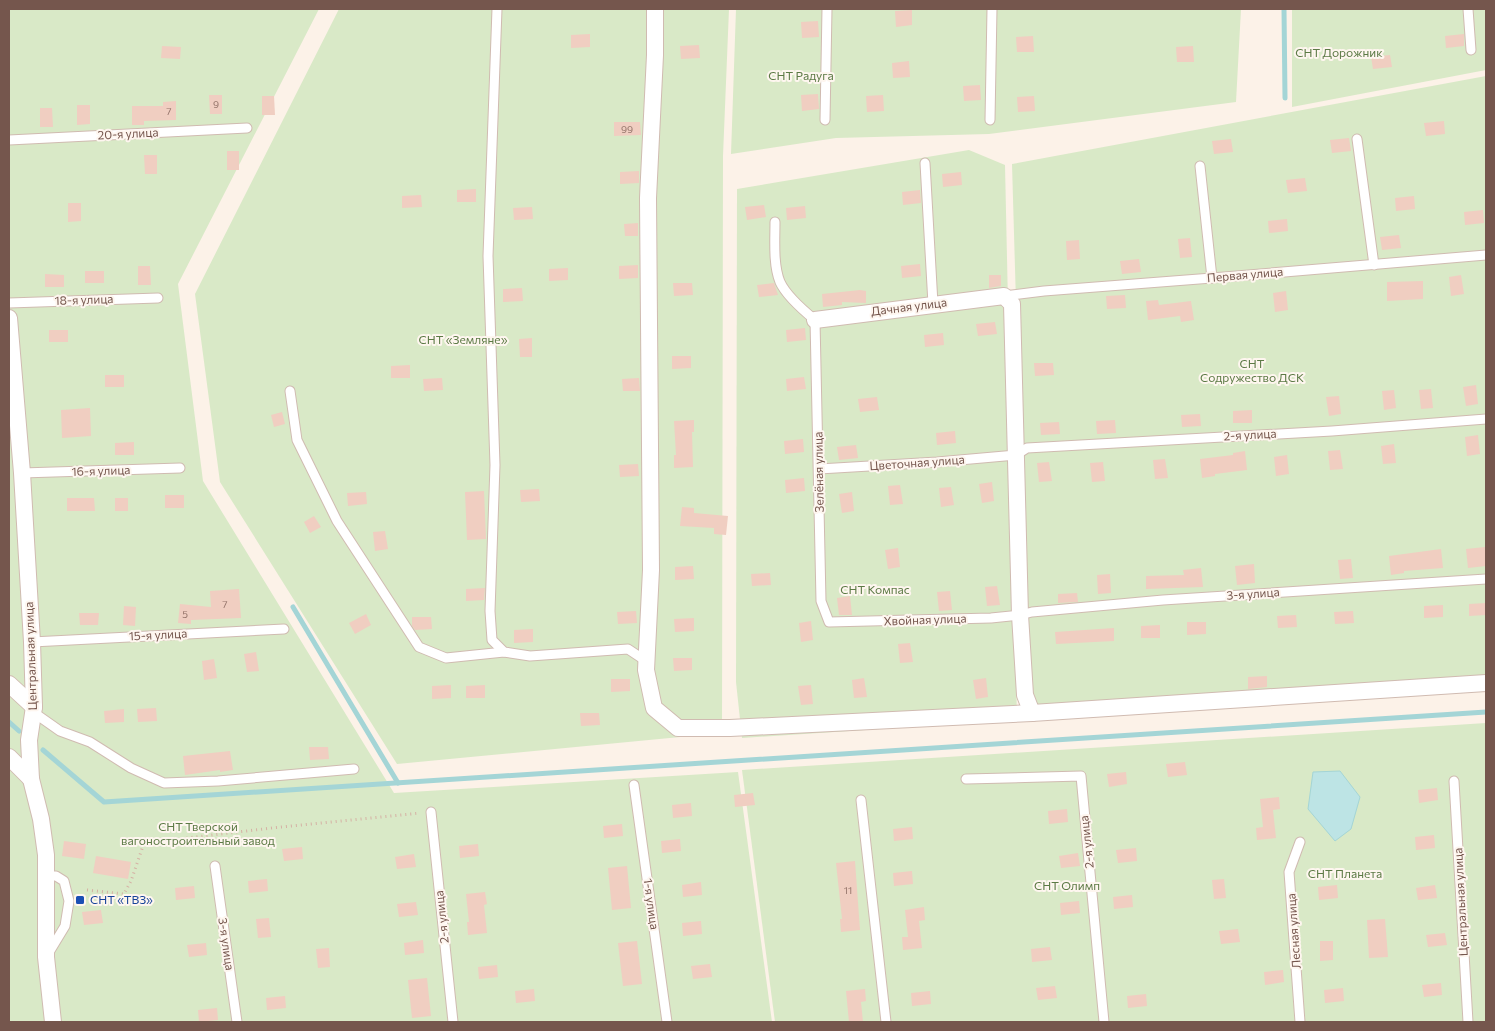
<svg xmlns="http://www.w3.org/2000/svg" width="1495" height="1031" font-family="Commissioner,sans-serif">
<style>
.green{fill:#d9e9c7}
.water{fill:#bde4e5;stroke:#a4d5d6}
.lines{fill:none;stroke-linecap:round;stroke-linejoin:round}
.stream{stroke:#a4d5d6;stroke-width:5}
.building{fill:#f0cec1}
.lane-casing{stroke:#d0bbb1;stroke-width:11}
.street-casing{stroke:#d0bbb1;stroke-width:18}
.path{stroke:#d5b1a4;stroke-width:3;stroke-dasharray:1 4;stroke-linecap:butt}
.lane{stroke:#fff;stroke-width:9}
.street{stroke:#fff;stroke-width:16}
.transit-dot{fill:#1a4fb4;stroke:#fef6ef;stroke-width:2}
.labels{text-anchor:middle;stroke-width:4;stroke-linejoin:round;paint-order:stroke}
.number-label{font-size:10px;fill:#94746a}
.park-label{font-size:12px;fill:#5c7a45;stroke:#fef6ef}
.street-label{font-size:12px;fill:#75564d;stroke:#fef6ef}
.transit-label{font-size:12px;fill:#164399;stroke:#fef6ef;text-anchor:start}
</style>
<rect width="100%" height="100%" fill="#fcf2e8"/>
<g class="green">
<polygon points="9,9 319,9 178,284 203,481 394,793 738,772 772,1022 9,1022"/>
<polygon points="339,9 729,9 723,156 722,733 397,764 220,482 195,294"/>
<polygon points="736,9 1241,9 1236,102 989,134 836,138 731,154"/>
<polygon points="1292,9 1486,9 1486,70 1292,107"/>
<polygon points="1486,76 1486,687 1028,720 1012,164"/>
<polygon points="969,150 1005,165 1017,720 742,738 736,682 737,189"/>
<polygon points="1486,723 1486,1022 775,1022 742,770"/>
</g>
<polygon class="water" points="1340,771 1360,797 1351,829 1335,841 1308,809 1313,772"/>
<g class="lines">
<g class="stream">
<polyline points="1284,9 1285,98"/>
<polyline points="293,607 398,783"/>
<polyline points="9,722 19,731"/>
<polyline points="43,750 104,802 1486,712"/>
</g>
</g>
<g class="building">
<polygon points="912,10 912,25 896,27 895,11"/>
<polygon points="818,21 819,37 802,38 801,22"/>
<polygon points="590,34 590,47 571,48 571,35"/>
<polygon points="1464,34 1464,46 1446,48 1445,36"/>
<polygon points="1033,36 1034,52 1017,52 1016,37"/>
<polygon points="699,45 700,58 681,59 680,46"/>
<polygon points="162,46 181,47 180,59 161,58"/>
<polygon points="1193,46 1194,62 1177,62 1176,47"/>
<polygon points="1390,55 1392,67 1373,69 1371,57"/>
<polygon points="909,61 910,77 893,78 892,63"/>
<polygon points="980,85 981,100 964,101 963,86"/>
<polygon points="818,94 819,109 802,111 801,95"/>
<polygon points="209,95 222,95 222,114 210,114"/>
<polygon points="883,95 884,111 867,112 866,96"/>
<polygon points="262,96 274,96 275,115 262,115"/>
<polygon points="1034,96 1035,111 1018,112 1017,97"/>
<polygon points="176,101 176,120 144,121 144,125 132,125 132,106 163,106 163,102"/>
<polygon points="77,105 90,105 90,124 77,125"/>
<polygon points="40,108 52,108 53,127 40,127"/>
<polygon points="1444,121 1445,134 1426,136 1424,123"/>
<polygon points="614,122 640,122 641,135 614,136"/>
<polygon points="1349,138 1351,151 1332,153 1330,140"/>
<polygon points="1231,139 1233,152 1214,154 1212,141"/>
<rect x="227" y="151" width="12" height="19"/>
<polygon points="144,155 157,155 157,174 145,174"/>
<polygon points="639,171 639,183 620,184 620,172"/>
<polygon points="961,172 962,185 943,187 942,174"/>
<polygon points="1305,178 1307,191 1288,193 1286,180"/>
<polygon points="476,189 476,202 457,202 457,190"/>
<polygon points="920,190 921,203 903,205 902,192"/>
<polygon points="421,195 422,207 402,208 402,196"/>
<polygon points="1414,196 1415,209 1396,211 1395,198"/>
<polygon points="68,203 81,203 81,221 68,222"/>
<polygon points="764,205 766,217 747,220 745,207"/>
<polygon points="805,206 806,218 787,220 786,208"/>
<polygon points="532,207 533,219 514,220 513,208"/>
<polygon points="1483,210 1484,223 1465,225 1464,212"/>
<polygon points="1287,219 1288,231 1269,233 1268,221"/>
<polygon points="638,223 638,236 625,236 624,224"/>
<polygon points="1399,235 1401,248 1382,250 1380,237"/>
<polygon points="1190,238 1192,257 1180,258 1178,239"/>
<polygon points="1079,240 1080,259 1067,260 1066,241"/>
<polygon points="1139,259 1141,272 1122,274 1120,261"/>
<polygon points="920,264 921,276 902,278 901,266"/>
<polygon points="638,265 638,278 619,279 619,266"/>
<polygon points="138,266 150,266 151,285 138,285"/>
<polygon points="568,268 568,280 549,281 549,269"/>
<rect x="85" y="271" width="19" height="12"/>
<polygon points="45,274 64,275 64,287 45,287"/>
<polygon points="989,275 1001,275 1001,286 989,288"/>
<polygon points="1461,275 1464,294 1451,296 1449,277"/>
<polygon points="1423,281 1423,299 1387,301 1387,282"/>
<polygon points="673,283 692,283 693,295 674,296"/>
<polygon points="774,283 778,295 759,297 757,285"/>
<polygon points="522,288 523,301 503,302 503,289"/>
<polygon points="860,290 866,291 866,303 842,302 842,305 823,307 822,294"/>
<polygon points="1286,291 1288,310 1275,312 1273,293"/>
<polygon points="1125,295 1126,308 1107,309 1106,296"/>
<polygon points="1158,300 1159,305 1191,301 1194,320 1181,322 1180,316 1148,320 1146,301"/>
<polygon points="995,322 997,334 978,336 976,324"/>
<polygon points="805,328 806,340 787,342 786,330"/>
<rect x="49" y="330" width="19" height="12"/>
<polygon points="943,333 944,345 925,347 924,335"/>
<polygon points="532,338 532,357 520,357 519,339"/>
<polygon points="672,356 691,356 691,368 672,369"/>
<polygon points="1034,363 1053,363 1054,375 1035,376"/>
<polygon points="410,365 410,378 391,378 391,366"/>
<rect x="105" y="375" width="19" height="12"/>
<polygon points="804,377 806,389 787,391 786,379"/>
<polygon points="442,378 443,390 424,391 423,379"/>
<polygon points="639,378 640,391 623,391 622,379"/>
<polygon points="1476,385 1478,404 1466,406 1463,387"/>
<polygon points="1431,389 1433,408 1421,409 1419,390"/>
<polygon points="1394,390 1396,408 1384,410 1382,391"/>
<polygon points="1339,396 1341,414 1329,416 1326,397"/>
<polygon points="877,397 879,410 860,412 858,399"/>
<polygon points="90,408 91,436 62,438 61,410"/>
<polygon points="1252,410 1252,423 1233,423 1233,411"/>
<polygon points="282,412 285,424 274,427 271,415"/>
<polygon points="1200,414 1201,426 1182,427 1181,415"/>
<polygon points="694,420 694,432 692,432 693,467 674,468 674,455 676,455 674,421"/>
<polygon points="1115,420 1116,433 1097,434 1096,421"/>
<polygon points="1059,422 1060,434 1041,435 1040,423"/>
<polygon points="955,431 956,443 937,445 936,433"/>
<polygon points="1478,435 1480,454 1467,456 1465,437"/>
<polygon points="803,439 804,452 785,454 784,441"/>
<polygon points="134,442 134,455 115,455 115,443"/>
<polygon points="1394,444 1396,463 1383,464 1381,446"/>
<polygon points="856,445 858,458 839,460 837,447"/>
<polygon points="1340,450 1343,469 1330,470 1328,451"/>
<polygon points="1245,451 1247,470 1215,474 1215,476 1202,478 1200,459 1233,455 1233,453"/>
<polygon points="1287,455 1289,474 1276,476 1274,457"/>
<polygon points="1165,459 1168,478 1155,479 1153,460"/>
<polygon points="1049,462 1052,481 1039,482 1037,463"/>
<polygon points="1103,462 1105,481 1092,482 1090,463"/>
<polygon points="638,464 639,476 620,477 619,465"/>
<polygon points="804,478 805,491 786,493 785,480"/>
<polygon points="992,482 994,501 982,503 979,484"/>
<polygon points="900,485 903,504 890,505 888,486"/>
<polygon points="951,487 954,505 941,507 939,488"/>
<polygon points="539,489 540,501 521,502 520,490"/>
<polygon points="484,491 486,539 467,540 465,492"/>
<polygon points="366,492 367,504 348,506 347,493"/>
<polygon points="852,492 854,511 842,513 839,494"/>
<rect x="165" y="495" width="19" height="13"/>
<polygon points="67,498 94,498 95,511 67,511"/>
<rect x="115" y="498" width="13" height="13"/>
<polygon points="682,507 694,508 694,513 728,516 726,535 714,534 714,528 680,526"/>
<polygon points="314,516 321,527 310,533 304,522"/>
<polygon points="385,531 388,549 375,551 373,532"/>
<polygon points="1485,547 1486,566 1468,568 1466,549"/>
<polygon points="898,548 900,567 888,569 885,550"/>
<polygon points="1441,549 1443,568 1404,571 1404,573 1391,575 1389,556"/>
<polygon points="1351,559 1353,578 1340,579 1338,560"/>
<polygon points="1254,564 1255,583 1237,585 1235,566"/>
<polygon points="693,566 694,579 675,580 675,567"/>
<polygon points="1201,568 1203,587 1146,589 1146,576 1184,575 1183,570"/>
<polygon points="770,573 771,585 752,586 751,574"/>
<polygon points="1110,574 1111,593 1098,594 1097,575"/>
<polygon points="997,586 1000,605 987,606 985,587"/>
<polygon points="485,588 484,600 466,601 466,589"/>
<polygon points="239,589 241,618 191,620 191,624 178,623 180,604 211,607 210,591"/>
<polygon points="950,591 952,610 939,611 937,592"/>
<polygon points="1077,593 1078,602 1058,603 1058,594"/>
<polygon points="850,596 852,615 839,615 837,598"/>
<polygon points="1486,603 1486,615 1469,616 1469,604"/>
<polygon points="1443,605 1443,617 1424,618 1424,606"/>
<polygon points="124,606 136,607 135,626 123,625"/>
<polygon points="636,611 637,623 618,624 617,612"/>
<polygon points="1353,611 1354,623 1335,624 1334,612"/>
<polygon points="79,613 99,613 98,625 80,625"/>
<polygon points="366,614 371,625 355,634 349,623"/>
<polygon points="1296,615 1297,627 1278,628 1277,616"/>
<polygon points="412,617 431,617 432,629 415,630 412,626"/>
<polygon points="694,618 694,631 675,632 674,619"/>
<polygon points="811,621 813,640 801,642 799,623"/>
<polygon points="1187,622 1206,622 1206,634 1187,635"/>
<polygon points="1160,625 1160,638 1141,638 1141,626"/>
<polygon points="1114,628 1114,641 1056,644 1055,632"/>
<polygon points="533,629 533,642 514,643 514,630"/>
<polygon points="910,643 913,662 900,663 898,644"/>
<polygon points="256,652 259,671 247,672 244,654"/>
<polygon points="673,658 692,658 692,670 674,671"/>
<polygon points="214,659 217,678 204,680 202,661"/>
<polygon points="1267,676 1267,687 1248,689 1248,677"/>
<polygon points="864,678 867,697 854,698 852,680"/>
<polygon points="986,678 988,697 976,699 973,680"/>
<polygon points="611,679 630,679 630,691 611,692"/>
<polygon points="451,685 451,698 432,699 432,686"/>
<polygon points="485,685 485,698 466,698 466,686"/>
<polygon points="811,685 813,704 801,705 798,686"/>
<polygon points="156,708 157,721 138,722 137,709"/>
<polygon points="124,709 124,722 105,723 104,711"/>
<polygon points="580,713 599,713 600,725 581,726"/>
<polygon points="309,747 328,747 329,759 310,760"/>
<polygon points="230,751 233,770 220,772 220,770 185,775 183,756"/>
<polygon points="1185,762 1187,775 1168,777 1166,764"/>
<polygon points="1126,772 1127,784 1109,787 1107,774"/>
<polygon points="1437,788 1438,800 1419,803 1418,790"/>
<polygon points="753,793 755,805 735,807 734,795"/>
<polygon points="1279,797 1280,809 1273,810 1276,838 1257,840 1256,828 1263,827 1260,799"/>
<polygon points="691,803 692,816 673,818 672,805"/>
<polygon points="1067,809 1068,822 1049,824 1048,811"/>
<polygon points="622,824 623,836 604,838 603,826"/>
<polygon points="912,827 913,839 894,841 893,829"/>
<polygon points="1434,835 1435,848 1416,850 1415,837"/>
<polygon points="680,839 681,851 662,853 661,841"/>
<polygon points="64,841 86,844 84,859 62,856"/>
<polygon points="478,844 479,856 460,858 459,846"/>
<polygon points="302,847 303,859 284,861 282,849"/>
<polygon points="1136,848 1137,861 1118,863 1116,850"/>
<polygon points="1078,853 1080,866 1061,868 1059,856"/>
<polygon points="414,854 416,867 397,869 395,857"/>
<polygon points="96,856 131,862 128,879 93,873"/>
<polygon points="855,861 860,930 841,932 840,919 842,919 836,863"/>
<polygon points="627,866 631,908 612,910 608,868"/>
<polygon points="912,871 913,884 894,886 893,873"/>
<polygon points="267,879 268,891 249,893 248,881"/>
<polygon points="1224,879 1226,898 1214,899 1212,880"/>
<polygon points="701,882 702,895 683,897 682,885"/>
<polygon points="1337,885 1338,898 1319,900 1318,887"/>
<polygon points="1435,885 1437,898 1418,900 1416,888"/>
<polygon points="194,886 195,898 176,900 175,888"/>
<polygon points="485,892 487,904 484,905 487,933 468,935 467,922 469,922 466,894"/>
<polygon points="1132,895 1133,907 1114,909 1113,897"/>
<polygon points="1079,901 1080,913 1061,915 1060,903"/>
<polygon points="416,902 418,915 399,917 397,904"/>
<polygon points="924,907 925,920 919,921 922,948 903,950 902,937 908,937 905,910"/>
<polygon points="101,910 103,923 84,925 82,912"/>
<polygon points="269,918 271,937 258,938 256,919"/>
<polygon points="1385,919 1388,957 1369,958 1367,920"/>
<polygon points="701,921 702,934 683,936 682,923"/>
<polygon points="1238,929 1240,942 1221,944 1219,931"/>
<polygon points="1445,933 1447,945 1428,947 1426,935"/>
<polygon points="423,940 424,953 405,955 404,943"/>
<polygon points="637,941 642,984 623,986 618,943"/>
<polygon points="1320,941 1333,941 1333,960 1320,961"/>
<polygon points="206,943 207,955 189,957 187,945"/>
<polygon points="1050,947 1052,960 1032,962 1031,949"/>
<polygon points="329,948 330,967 318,968 316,949"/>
<polygon points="710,964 712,977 693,979 691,966"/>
<polygon points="497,965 498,977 479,979 478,967"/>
<polygon points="1283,970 1284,982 1265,985 1264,972"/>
<polygon points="427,978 431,1016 412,1018 408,980"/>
<polygon points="1441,983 1442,995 1424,997 1422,985"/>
<polygon points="1055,986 1057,998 1038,1000 1036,988"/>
<polygon points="1343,988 1344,1001 1325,1003 1324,990"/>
<polygon points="534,989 535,1001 516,1003 515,991"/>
<polygon points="865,989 866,1001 861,1002 863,1022 849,1022 846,991"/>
<polygon points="930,991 931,1004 912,1006 911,993"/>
<polygon points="1146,994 1147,1006 1128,1008 1127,996"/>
<polygon points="285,996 286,1008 267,1010 266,998"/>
<polygon points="217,1008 218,1020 199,1022 198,1010"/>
</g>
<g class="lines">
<g class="lane-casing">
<g id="lane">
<polyline points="497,9 488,256 495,465 490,611 492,640 504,652 530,656 628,649 646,661"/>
<polyline points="1468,9 1471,50"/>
<polyline points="825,120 827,9"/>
<polyline points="990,120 992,9"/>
<polyline points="1357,139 1374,265"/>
<polyline points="9,140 247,128"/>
<polyline points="925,163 933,304"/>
<polyline points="1200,166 1212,278"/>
<path d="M775 222C775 240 773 265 780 282 786 295 804 311 815 320L821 601 829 622 991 618 1020 615 1032 612 1163 600 1486 579"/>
<polyline points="1004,296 1044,291 1212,278 1486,255"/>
<polyline points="9,303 158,298"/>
<polyline points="290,391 297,440 337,521 419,647 446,658 504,652"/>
<polyline points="819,469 937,462 1016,455 1027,448 1332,431 1486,419"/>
<polyline points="22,473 180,468"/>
<polyline points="32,642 284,629"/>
<polyline points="33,712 60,731 90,742 131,768 164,783 218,781 354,769"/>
<polyline points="966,779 1081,776 1104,1022"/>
<polyline points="1454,781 1468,1022"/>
<polyline points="634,785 667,1022"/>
<polyline points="861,800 886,1022"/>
<polyline points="431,812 453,1022"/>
<polyline points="1300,842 1289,872 1300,1022"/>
<polyline points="215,866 237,1022"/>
<polyline points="46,876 56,876 64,881 69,901 65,926 48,954"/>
</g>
</g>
<g class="street-casing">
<g id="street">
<polyline points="655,9 655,55 648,198 651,570 646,670 654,708 678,728 730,728 1032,713 1486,683"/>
<polyline points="9,318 22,473 32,642 34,707 29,740 31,779 41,819 46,855 46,957 53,1022"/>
<polyline points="815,320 1004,296 1012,304 1020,615 1025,695 1032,713"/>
<polyline points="9,684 34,707"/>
<polyline points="9,757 31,779"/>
</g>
</g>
<polyline class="path" points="87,890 124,894 131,881 144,843 272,828 420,813"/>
<use href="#lane" class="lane"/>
<use href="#street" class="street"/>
</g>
<rect class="transit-dot" x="75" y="895" width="10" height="10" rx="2.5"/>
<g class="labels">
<g class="number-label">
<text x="216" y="108">9</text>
<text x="169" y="115">7</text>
<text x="627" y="133">99</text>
<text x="225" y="608">7</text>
<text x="185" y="618">5</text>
<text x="848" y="894">11</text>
</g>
<g class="park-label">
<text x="1339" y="57">СНТ Дорожник</text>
<text x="801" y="80">СНТ Радуга</text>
<text x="463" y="344">СНТ «Земляне»</text>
<text x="1252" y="368">СНТ<tspan x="1252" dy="14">Содружество ДСК</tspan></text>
<text x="875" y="594">СНТ Компас</text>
<text x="198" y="831">СНТ Тверской<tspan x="198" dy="14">вагоностроительный завод</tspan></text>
<text x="1345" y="878">СНТ Планета</text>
<text x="1067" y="890">СНТ Олимп</text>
</g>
<g class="street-label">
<text transform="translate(128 134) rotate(-3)" y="4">20-я улица</text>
<text transform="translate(1245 275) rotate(-5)" y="4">Первая улица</text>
<text transform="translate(84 300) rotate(-2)" y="4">18-я улица</text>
<text transform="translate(909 307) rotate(-7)" y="4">Дачная улица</text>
<text transform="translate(1250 435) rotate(-3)" y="4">2-я улица</text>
<text transform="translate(917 463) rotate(-4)" y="4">Цветочная улица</text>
<text transform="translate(101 471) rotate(-2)" y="4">16-я улица</text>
<text transform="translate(819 472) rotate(-91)" y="4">Зелёная улица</text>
<text transform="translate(1253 594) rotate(-4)" y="4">3-я улица</text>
<text transform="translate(925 620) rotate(-2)" y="4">Хвойная улица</text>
<text transform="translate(158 635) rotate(-3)" y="4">15-я улица</text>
<text transform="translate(31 656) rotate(-92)" y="4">Центральная улица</text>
<text transform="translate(1087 842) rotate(-96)" y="4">2-я улица</text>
<text transform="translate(1461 902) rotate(-93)" y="4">Центральная улица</text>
<text transform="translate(651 904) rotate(82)" y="4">1-я улица</text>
<text transform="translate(442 917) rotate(-96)" y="4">2-я улица</text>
<text transform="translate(1294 931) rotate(-94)" y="4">Лесная улица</text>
<text transform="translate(226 944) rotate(82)" y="4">3-я улица</text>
</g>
<g class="transit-label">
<text x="90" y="904">СНТ «ТВЗ»</text>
</g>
</g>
<rect width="1495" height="1031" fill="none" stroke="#75564d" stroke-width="20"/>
</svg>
